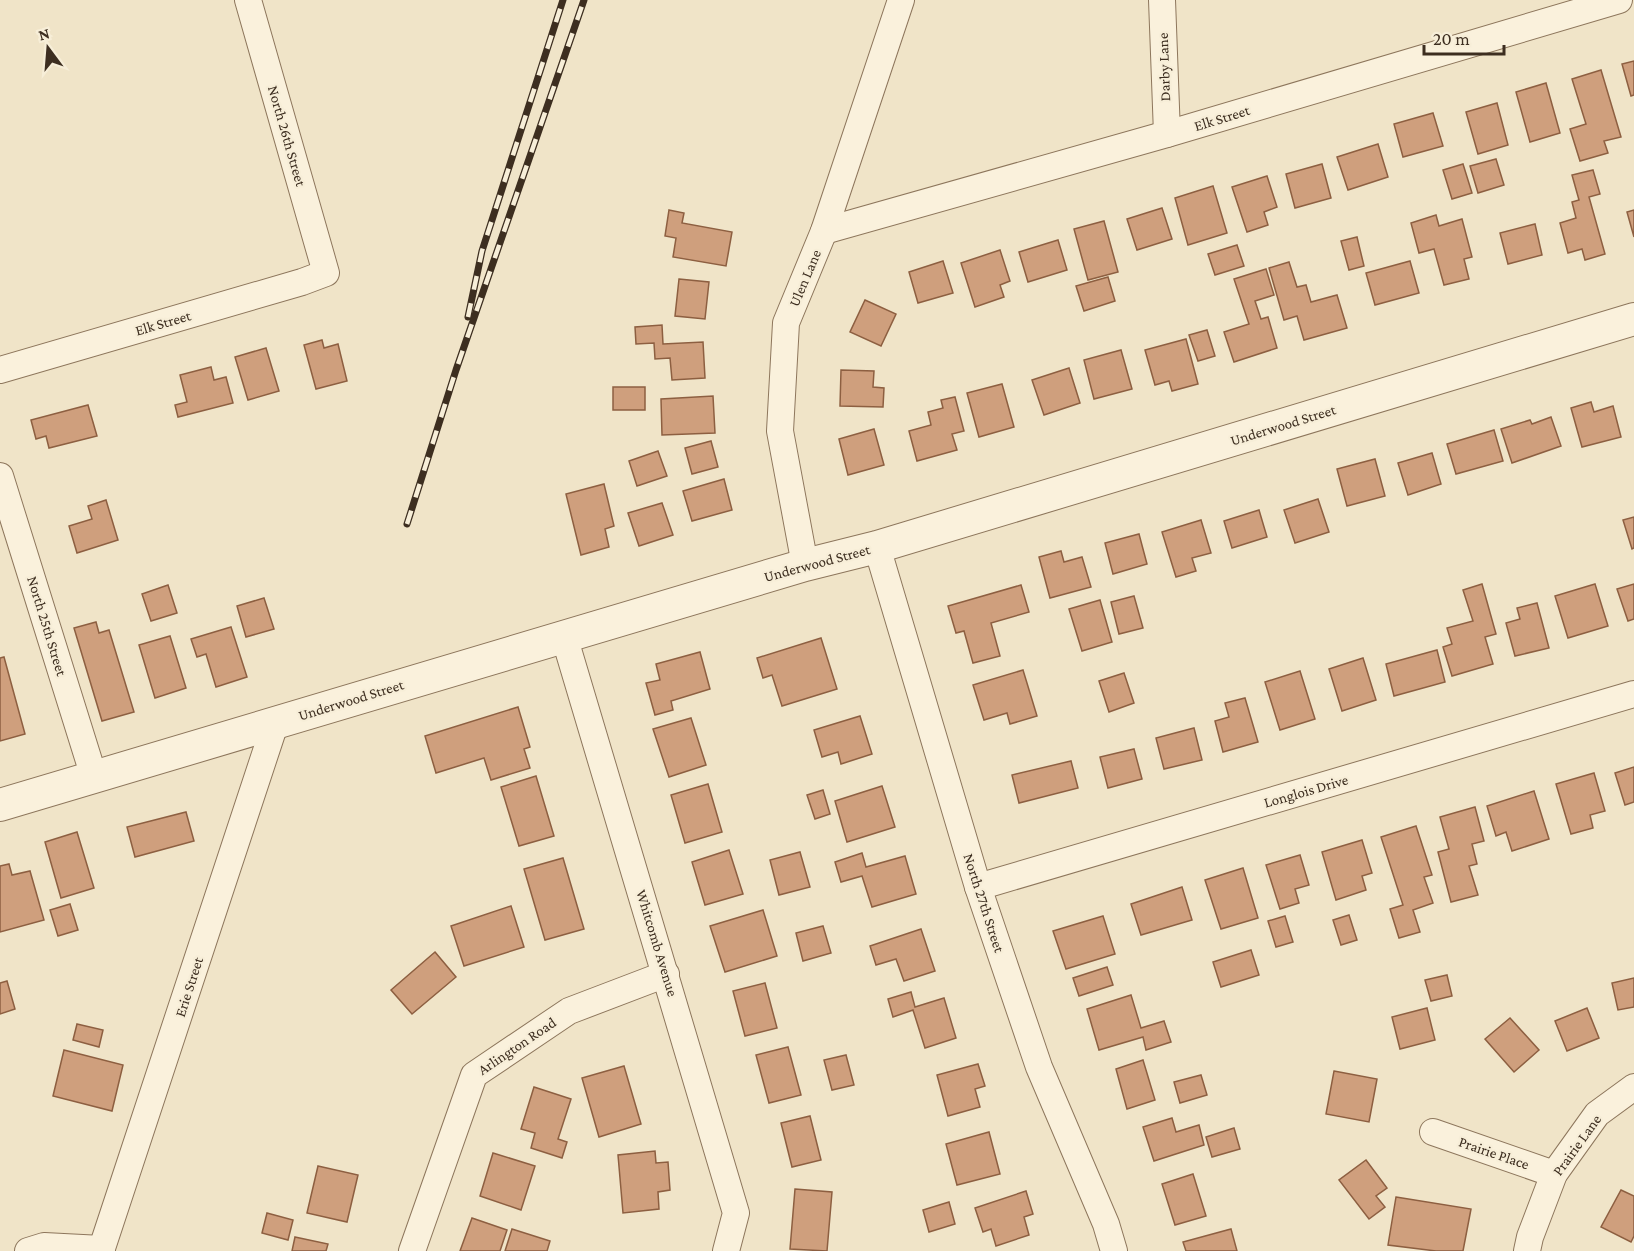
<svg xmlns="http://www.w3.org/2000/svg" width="1634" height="1251" font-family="'Crimson Pro',serif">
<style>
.building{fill:#cf9f7d;stroke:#8d5f41;stroke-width:1.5}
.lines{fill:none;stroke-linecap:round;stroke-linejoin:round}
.minor-casing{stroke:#8d765c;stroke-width:28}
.tertiary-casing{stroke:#8d765c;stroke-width:34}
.minor{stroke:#faf1dc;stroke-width:26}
.tertiary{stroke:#faf1dc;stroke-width:32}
.rail-casing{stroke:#3d2e20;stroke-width:7}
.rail{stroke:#f7eed8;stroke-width:4.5;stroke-dasharray:14;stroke-linecap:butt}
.labels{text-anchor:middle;stroke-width:4.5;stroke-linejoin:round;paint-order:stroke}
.street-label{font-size:15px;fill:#3d2e20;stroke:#f7eed8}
</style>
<rect width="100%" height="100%" fill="#f0e4c8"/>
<g class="building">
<polygon points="1634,61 1634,95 1631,96 1622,64"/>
<polygon points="1601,70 1621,137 1604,141 1608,153 1580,161 1570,129 1586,124 1572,79"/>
<polygon points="1546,83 1560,133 1530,142 1516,92"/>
<polygon points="1497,103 1508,145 1478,154 1466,112"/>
<polygon points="1433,113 1443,146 1403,157 1394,124"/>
<polygon points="1378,144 1388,177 1348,190 1337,157"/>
<polygon points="1496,159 1504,185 1478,193 1470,166"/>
<polygon points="1322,164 1331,198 1295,208 1286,174"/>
<polygon points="1463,164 1472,193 1452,199 1443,170"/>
<polygon points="1593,170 1600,194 1589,197 1605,254 1585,260 1582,249 1568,253 1560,223 1576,218 1572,202 1579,200 1572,175"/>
<polygon points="1267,176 1277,207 1264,212 1268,225 1247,232 1232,187"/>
<polygon points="1213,186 1227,233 1188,245 1175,198"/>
<polygon points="1162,208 1172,239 1137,250 1127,219"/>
<polygon points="669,210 684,213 682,223 732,232 726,266 673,257 676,238 665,236"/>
<polygon points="1634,210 1634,237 1627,212"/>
<polygon points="1436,215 1439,226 1462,219 1472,257 1464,259 1469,279 1444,285 1434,249 1419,253 1411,223"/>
<polygon points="1104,221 1118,272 1088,280 1074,229"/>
<polygon points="1535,224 1542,255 1508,264 1500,233"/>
<polygon points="1357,237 1364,266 1349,270 1341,241"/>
<polygon points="1058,240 1067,270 1028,282 1019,252"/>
<polygon points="1237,245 1244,266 1215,275 1208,254"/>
<polygon points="1000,250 1010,281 1000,285 1004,297 975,307 961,263"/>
<polygon points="943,261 953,293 918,303 909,272"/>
<polygon points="1410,261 1419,293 1375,305 1366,273"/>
<polygon points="1289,262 1297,287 1306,285 1311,302 1337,295 1347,328 1304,340 1297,316 1284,320 1269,268"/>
<polygon points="1266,269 1274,295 1255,301 1261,319 1268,317 1277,348 1234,362 1224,332 1249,324 1234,279"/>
<polygon points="1108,277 1115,301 1084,311 1076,286"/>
<polygon points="679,279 709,282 705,319 675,316"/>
<polygon points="865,300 896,314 881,346 850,332"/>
<polygon points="662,325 663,344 703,342 705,378 672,380 670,358 655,359 654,343 636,344 635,327"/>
<polygon points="1207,330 1215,356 1198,361 1189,335"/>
<polygon points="1186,339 1198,384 1172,391 1169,381 1155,385 1145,350"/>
<polygon points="322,340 324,348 338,344 347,381 316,389 304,345"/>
<polygon points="266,348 279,391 248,400 235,357"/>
<polygon points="1121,350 1132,389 1094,399 1084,360"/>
<polygon points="211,367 214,380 226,377 233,403 178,417 175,405 187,402 180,375"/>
<polygon points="1069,368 1080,403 1044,415 1032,380"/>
<polygon points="841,370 874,371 873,387 884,388 883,407 840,406"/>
<polygon points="1002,384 1014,427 979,437 967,393"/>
<rect x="613" y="387" width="32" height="23"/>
<polygon points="713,396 715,433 662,435 661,399"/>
<polygon points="955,397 964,431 952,434 957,450 917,461 909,431 931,425 928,412 943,408 941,400"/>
<polygon points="1591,402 1594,412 1613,406 1621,437 1582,447 1571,408"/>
<polygon points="88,405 97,436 49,448 46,436 36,439 31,420"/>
<polygon points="1551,417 1561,446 1512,463 1501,429 1530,420 1532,424"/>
<polygon points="874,429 884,465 848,475 839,439"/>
<polygon points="1494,430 1503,461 1456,474 1447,444"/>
<polygon points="711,441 718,467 692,474 685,448"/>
<polygon points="658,451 667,476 637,486 629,461"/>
<polygon points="1432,453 1441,484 1408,495 1398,463"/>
<polygon points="1375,459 1385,496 1347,506 1337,469"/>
<polygon points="724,479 732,510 692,521 683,491"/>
<polygon points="604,484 614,526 605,529 609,547 581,555 566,494"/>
<polygon points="1318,499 1329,532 1295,543 1284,510"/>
<polygon points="106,500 118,540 77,553 69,526 92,519 88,506"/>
<polygon points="662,503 673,535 639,546 628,513"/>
<polygon points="1259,510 1267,537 1232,548 1224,521"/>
<polygon points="1634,517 1634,548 1632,549 1623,520"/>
<polygon points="1201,520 1211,553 1192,558 1196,571 1176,577 1162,532"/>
<polygon points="1139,534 1147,564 1113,574 1105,543"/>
<polygon points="1061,551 1064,562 1082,557 1091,587 1050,598 1039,557"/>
<polygon points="1482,584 1496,634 1485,637 1493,664 1452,676 1443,647 1452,644 1447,628 1473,621 1463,590"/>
<polygon points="1595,584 1608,626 1568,638 1555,596"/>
<polygon points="1634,584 1634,619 1628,621 1617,589"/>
<polygon points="168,585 177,613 151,621 142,594"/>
<polygon points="1021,585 1029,612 991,623 1000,656 973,663 964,631 956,633 948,606"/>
<polygon points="1134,596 1143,628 1119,634 1111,602"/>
<polygon points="264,598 274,629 246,637 237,606"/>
<polygon points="1100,600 1112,642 1082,651 1069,609"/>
<polygon points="1537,603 1549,648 1515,656 1506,623 1520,619 1517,608"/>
<polygon points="96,622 99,633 109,630 134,712 102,721 74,628"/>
<polygon points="231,627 247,677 216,687 206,654 197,657 191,639"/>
<polygon points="170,636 186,688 155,698 139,645"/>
<polygon points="821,638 837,689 782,706 772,675 763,678 757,658"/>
<polygon points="1437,650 1445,682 1394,696 1386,664"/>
<polygon points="700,652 710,689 671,701 673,710 655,715 646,683 660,680 656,664"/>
<polygon points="4,657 25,734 0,741 0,658"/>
<polygon points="1363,658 1376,700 1342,711 1329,669"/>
<polygon points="1023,670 1037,716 1010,724 1007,713 984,720 973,685"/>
<polygon points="1300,671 1315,719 1280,730 1265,682"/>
<polygon points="1124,673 1134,703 1109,712 1099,681"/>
<polygon points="1245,698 1258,742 1223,752 1215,721 1229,717 1225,703"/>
<polygon points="518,707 530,747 524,749 530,768 491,780 484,758 436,773 425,736"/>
<polygon points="860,716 872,754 841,764 838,752 822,757 814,730"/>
<polygon points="691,718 706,765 669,777 653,729"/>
<polygon points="1194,728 1202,760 1164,769 1156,738"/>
<polygon points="1134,749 1142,779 1108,788 1100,757"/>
<polygon points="1071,761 1078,788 1019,803 1012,775"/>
<polygon points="1634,767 1634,802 1625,805 1615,773"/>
<polygon points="1594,773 1605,811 1590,815 1593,828 1571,834 1556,784"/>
<polygon points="536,776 554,836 519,846 501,787"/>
<polygon points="708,784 722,832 685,843 671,795"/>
<polygon points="882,786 895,827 847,842 835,801"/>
<polygon points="823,790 830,814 815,819 807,795"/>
<polygon points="1534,791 1549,839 1512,851 1506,832 1496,836 1487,806"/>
<polygon points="1475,807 1484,841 1472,844 1477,864 1469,866 1478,895 1451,902 1438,852 1449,849 1440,817"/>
<polygon points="186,812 194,841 135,857 127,827"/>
<polygon points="1416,826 1432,875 1424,877 1433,903 1413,910 1420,932 1399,938 1390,909 1403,905 1381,837"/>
<polygon points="77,832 94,888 61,898 45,842"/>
<polygon points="1362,840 1372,873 1362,876 1366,890 1336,900 1322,852"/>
<polygon points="729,850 743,894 705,905 692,862"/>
<polygon points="800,852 810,887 779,895 770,860"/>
<polygon points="862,853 866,867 905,856 916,894 872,907 862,876 841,882 835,862"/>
<polygon points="1300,855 1309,885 1295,889 1299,903 1280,909 1266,865"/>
<polygon points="563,858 584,929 545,940 524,869"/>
<polygon points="9,864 12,875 30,871 44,920 0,932 0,866"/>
<polygon points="1243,868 1258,918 1221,929 1205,880"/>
<polygon points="1182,887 1192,920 1141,935 1131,904"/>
<polygon points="70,904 78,930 58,936 50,910"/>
<polygon points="511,906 524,947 464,966 451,926"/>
<polygon points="763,910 777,956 725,972 710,926"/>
<polygon points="1349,915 1357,940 1341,945 1333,920"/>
<polygon points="1103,916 1115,954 1066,969 1053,931"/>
<polygon points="1285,916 1293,942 1276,947 1268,921"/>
<polygon points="823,926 831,953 803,961 796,933"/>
<polygon points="921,929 935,971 904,981 896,959 876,965 870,946"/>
<polygon points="1251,950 1259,975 1221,987 1213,962"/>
<polygon points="435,952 456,977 412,1014 391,990"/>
<polygon points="1107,967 1113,985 1079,996 1073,978"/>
<polygon points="1447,975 1452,996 1431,1001 1425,980"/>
<polygon points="1634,978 1634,1007 1618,1010 1612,983"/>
<polygon points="7,981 15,1009 0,1014 0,983"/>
<polygon points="765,983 777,1028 745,1036 733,991"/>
<polygon points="911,992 915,1007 944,998 956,1038 925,1048 913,1010 893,1017 888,999"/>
<polygon points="1131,995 1141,1028 1164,1021 1171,1042 1146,1050 1143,1037 1099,1050 1087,1009"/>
<polygon points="1427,1008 1435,1040 1400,1049 1392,1017"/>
<polygon points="1587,1008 1599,1038 1567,1051 1555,1021"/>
<polygon points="1510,1018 1539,1050 1514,1072 1485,1039"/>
<polygon points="77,1024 103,1030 99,1047 73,1040"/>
<polygon points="788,1047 801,1095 769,1103 756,1055"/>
<polygon points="64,1050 123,1065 112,1111 53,1096"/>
<polygon points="846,1055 854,1085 832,1090 824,1060"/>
<polygon points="1143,1060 1155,1100 1127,1109 1116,1069"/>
<polygon points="978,1064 985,1086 975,1089 980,1107 948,1116 937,1075"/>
<polygon points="624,1066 641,1124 599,1137 582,1078"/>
<polygon points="1334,1071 1377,1079 1369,1122 1326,1114"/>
<polygon points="1201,1075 1207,1095 1180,1103 1174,1082"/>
<polygon points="534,1087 571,1099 558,1139 567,1142 562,1158 531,1148 535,1133 521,1129"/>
<polygon points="810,1116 821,1160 792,1167 781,1123"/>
<polygon points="1172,1118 1176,1132 1199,1125 1204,1145 1154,1161 1143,1127"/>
<polygon points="1234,1128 1240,1149 1212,1157 1206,1137"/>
<polygon points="989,1132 1000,1174 957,1185 946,1144"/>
<polygon points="655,1151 656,1163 668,1162 670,1190 658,1192 659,1209 623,1213 618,1155"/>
<polygon points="493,1153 535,1166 521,1210 480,1196"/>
<polygon points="1366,1160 1387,1188 1376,1196 1385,1207 1369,1219 1339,1180"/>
<polygon points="318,1166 358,1175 347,1222 307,1213"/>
<polygon points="1193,1174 1206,1216 1175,1225 1162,1184"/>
<polygon points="795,1189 832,1192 827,1251 790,1249"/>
<polygon points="1621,1190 1634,1196 1634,1236 1631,1242 1601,1227"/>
<polygon points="1026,1191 1033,1214 1024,1217 1029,1235 996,1246 991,1229 983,1232 975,1208"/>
<polygon points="1396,1197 1471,1209 1463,1251 1436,1251 1388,1245"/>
<polygon points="949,1202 955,1224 929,1232 923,1210"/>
<polygon points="267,1213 293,1220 288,1240 262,1233"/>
<polygon points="472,1218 507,1230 500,1251 460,1251"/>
<polygon points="512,1229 550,1241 547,1251 505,1251"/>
<polygon points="1231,1229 1237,1251 1186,1251 1183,1242"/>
<polygon points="295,1237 328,1244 326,1251 292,1251"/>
</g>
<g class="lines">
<g class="minor-casing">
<g id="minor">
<polyline points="1162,0 1167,134"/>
<polyline points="824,231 1167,134 1619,0"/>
<polyline points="0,370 302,282 326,273 248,0"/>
<polyline points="0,476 94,777"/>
<polyline points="877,547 978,887 1039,1067 1106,1224 1114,1251"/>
<polyline points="805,565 780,431 786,323 824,231 901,0"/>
<polyline points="564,636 736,1213 726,1251"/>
<polyline points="978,887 1634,694"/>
<polyline points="1433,1132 1554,1174"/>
<polyline points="28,1251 44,1246 102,1249"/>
<polyline points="101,1251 275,724"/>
<polyline points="412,1251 474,1075 569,1011 666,974"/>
<polyline points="1527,1251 1530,1237 1554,1174 1597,1114 1634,1087"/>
</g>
</g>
<g class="tertiary-casing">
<polyline id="tertiary" points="0,805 805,565 877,547 1634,319"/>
</g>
<use href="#minor" class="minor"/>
<use href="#tertiary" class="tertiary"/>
<g class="rail-casing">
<g id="rail">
<polyline points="468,317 482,251 563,0"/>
<polyline points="407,524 456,370 584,0"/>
</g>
</g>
<use href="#rail" class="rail"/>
</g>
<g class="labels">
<g class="street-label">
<text transform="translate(1164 67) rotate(-92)" y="5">Darby Lane</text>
<text transform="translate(1222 118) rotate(-17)" y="5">Elk Street</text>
<text transform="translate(287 136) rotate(74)" y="5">North 26th Street</text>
<text transform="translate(805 278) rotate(-67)" y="5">Ulen Lane</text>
<text transform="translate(163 323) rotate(-16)" y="5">Elk Street</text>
<text transform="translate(1283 425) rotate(-17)" y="5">Underwood Street</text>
<text transform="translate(817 563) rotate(-15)" y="5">Underwood Street</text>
<text transform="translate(47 626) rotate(73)" y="5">North 25th Street</text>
<text transform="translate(351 700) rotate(-17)" y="5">Underwood Street</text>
<text transform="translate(1306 791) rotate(-16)" y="5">Longlois Drive</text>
<text transform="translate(984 903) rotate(72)" y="5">North 27th Street</text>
<text transform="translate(657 943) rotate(73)" y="5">Whitcomb Avenue</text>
<text transform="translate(189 987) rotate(-72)" y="5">Erie Street</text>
<text transform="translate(517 1046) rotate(-34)" y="5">Arlington Road</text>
<text transform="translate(1577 1145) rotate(-54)" y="5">Prairie Lane</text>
<text transform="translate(1494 1153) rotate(19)" y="5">Prairie Place</text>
</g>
</g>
<g transform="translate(48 48) rotate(344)" stroke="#f7eed8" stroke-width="4.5" paint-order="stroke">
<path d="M0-4.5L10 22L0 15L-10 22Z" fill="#3d2e20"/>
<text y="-9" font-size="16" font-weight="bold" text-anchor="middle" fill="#3d2e20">N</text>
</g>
<path d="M1424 45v9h80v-9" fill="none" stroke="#3d2e20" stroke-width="3"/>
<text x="1433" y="45" font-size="18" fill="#3d2e20" stroke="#f7eed8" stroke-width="4.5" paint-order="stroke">20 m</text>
</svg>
